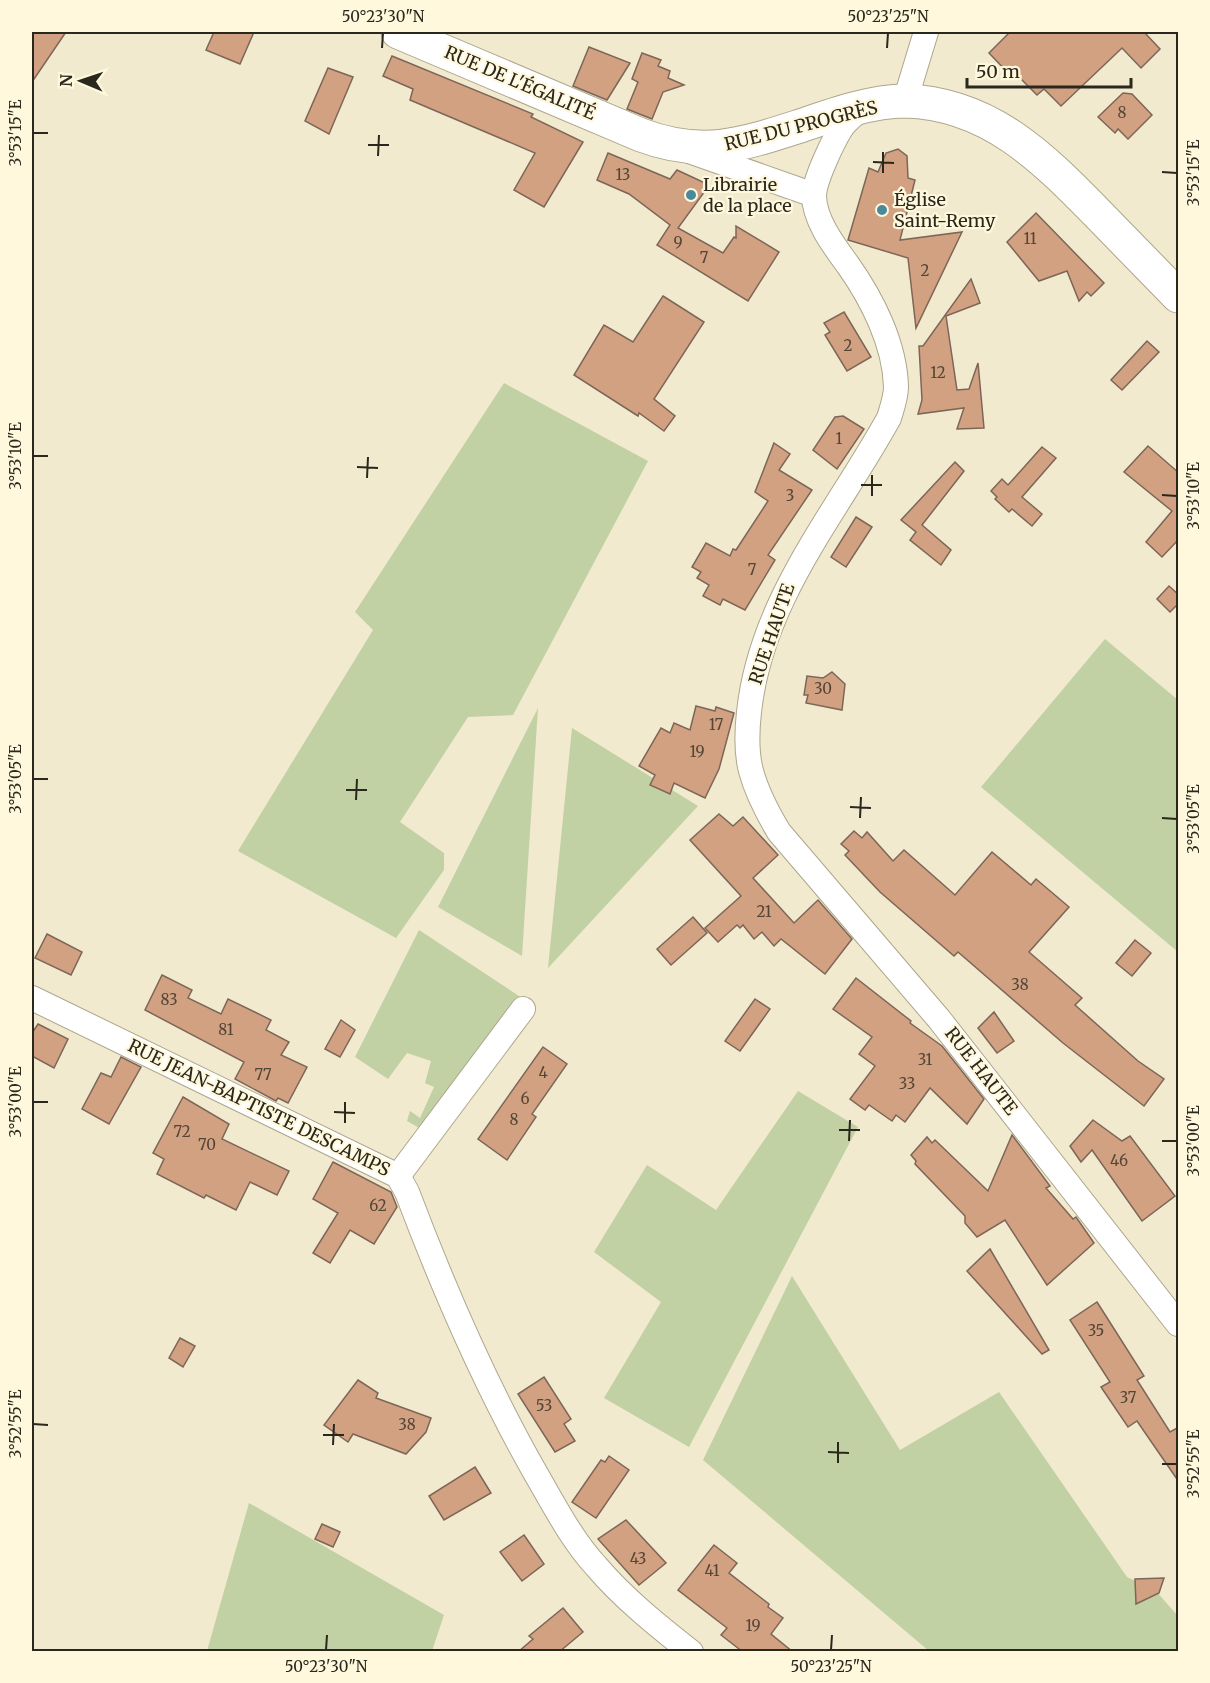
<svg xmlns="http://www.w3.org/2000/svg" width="1210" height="1683" font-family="Merriweather,serif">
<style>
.green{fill:#c1d1a3}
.building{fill:#d2a181;stroke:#7d6657;stroke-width:1.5}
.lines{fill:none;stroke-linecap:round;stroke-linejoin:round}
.street-casing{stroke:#ada68c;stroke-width:26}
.secondary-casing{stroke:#ada68c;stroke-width:35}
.street{stroke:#fff;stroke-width:24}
.secondary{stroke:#fff;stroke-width:33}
.ticks{fill:none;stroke:#2a271d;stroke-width:2}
.poi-dot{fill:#488a9c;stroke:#fff8dc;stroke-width:2}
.labels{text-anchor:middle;stroke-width:4.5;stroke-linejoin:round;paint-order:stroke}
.number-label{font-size:15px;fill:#544636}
.street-label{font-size:18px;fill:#2a271d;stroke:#fff8dc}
.poi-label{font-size:18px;fill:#2a271d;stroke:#fff8dc;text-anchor:start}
.neatline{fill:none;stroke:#2a271d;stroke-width:2}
.ticks-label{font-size:15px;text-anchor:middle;fill:#2a271d}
</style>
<rect width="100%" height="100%" fill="#f1eacf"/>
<g class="green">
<polygon points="504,383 648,461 513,715 468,717 400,822 444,853 444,870 396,938 238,851 373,630 355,612"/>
<polygon points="1105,639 1178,700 1178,952 981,787"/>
<polygon points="538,708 522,956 438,907"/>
<polygon points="572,728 698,806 548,968"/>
<polygon points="419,930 525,1000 430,1134 407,1121 410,1111 420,1118 434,1087 425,1083 431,1061 407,1053 388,1079 355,1057"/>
<polygon points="798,1091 858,1127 689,1447 604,1398 661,1302 594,1252 647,1165 716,1210"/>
<polygon points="792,1276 900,1450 999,1392 1127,1577 1155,1590 1178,1616 1178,1651 929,1651 703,1460"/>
<polygon points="249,1503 444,1615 432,1651 207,1651"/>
</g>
<g class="building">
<polygon points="32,32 66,32 32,82"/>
<polygon points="214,32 254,32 240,64 206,50"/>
<polygon points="1010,32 1144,32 1160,49 1141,68 1122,48 1061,106 1044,89 1037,95 1016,74 1012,77 989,53"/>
<polygon points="589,47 630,63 607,100 573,86"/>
<polygon points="642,53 661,60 658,66 670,71 668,78 684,85 663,92 652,119 627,109 638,82 632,79"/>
<polygon points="392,56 533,114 531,117 583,142 544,207 514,190 535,153 410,100 413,89 383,76"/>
<polygon points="328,68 353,77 329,134 305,121"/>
<polygon points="1123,93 1132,94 1152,115 1128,139 1118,129 1115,133 1098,117"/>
<polygon points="898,149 907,156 908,178 915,180 900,240 962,232 916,328 908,258 848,240 869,168 878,172 886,153"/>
<polygon points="608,153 670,179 677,170 705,183 705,191 678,228 723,253 734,237 736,238 736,226 779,252 748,301 657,245 670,225 629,194 597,180"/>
<polygon points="1036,213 1104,283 1091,296 1087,292 1079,301 1067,271 1039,281 1007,242"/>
<polygon points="971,279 980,303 946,316 957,390 969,389 978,363 984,428 957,429 964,408 918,414 922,400 919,346 923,346"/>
<polygon points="663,296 704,322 654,399 675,416 664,431 639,413 638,416 574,375 604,325 633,342"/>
<polygon points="844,312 871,357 847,371 825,335 830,332 824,323"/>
<polygon points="1147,341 1159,352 1122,390 1111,380"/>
<polygon points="843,416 864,429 837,469 813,450 835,417"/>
<polygon points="774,443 790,454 779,470 812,490 768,555 775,560 745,610 723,599 720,605 703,596 709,585 697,578 701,572 692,567 706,543 730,556 733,549 736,550 768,501 755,492"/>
<polygon points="1148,446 1179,473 1179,539 1162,557 1146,542 1172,511 1124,472"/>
<polygon points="1042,447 1056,458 1022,497 1042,514 1032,526 1012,509 1009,512 995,499 997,497 991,491 1002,479 1008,485"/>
<polygon points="955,462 964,471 922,525 951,550 941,565 910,540 916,532 901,520"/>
<polygon points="856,517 872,527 846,567 831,557"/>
<polygon points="1169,586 1179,595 1179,603 1170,612 1157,599"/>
<polygon points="832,672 845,684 842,710 806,703 808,695 804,695 807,676 823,678"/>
<polygon points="696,706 715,711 716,707 734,713 719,769 705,798 674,783 670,794 650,785 655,775 639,766 661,728 670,733 674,723 690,730"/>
<polygon points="719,814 733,826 743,817 778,855 753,878 794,923 818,900 852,939 825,974 781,939 774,946 762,932 754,939 743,925 740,928 737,925 718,942 705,928 741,896 690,840"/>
<polygon points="854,831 862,838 867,832 893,861 904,850 955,895 992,852 1031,885 1036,879 1069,907 1029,952 1082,998 1075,1005 1138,1061 1164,1079 1144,1106 1063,1043 958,952 954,956 880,892 845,855 849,851 841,844"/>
<polygon points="693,917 707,933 671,965 657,949"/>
<polygon points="47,934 82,952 71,975 35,958"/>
<polygon points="1135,940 1151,953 1132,976 1116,963"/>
<polygon points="162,975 192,990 188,998 221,1014 228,999 271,1020 266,1030 289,1042 281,1055 307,1067 288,1103 278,1098 276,1101 235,1079 244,1062 145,1010"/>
<polygon points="856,978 911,1021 910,1023 942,1046 984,1099 967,1124 930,1088 905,1122 896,1115 892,1121 869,1105 865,1110 850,1099 875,1066 859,1054 872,1037 833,1009"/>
<polygon points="755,999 770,1009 740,1051 725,1041"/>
<polygon points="994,1012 1014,1041 997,1053 978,1028"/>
<polygon points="341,1020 355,1030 340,1057 325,1049"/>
<polygon points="38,1024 68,1039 54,1068 32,1056 32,1033"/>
<polygon points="543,1047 567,1064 532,1114 536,1117 507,1160 478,1139"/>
<polygon points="121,1057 141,1067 109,1124 82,1109 101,1073 111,1077"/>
<polygon points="183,1097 229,1124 222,1139 289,1171 277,1195 250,1182 236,1210 206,1195 204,1198 157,1174 164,1159 153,1153"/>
<polygon points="1093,1120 1122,1141 1130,1136 1175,1196 1142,1221 1092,1150 1081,1162 1070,1146"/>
<polygon points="1012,1135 1050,1186 1046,1188 1073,1219 1076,1217 1094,1243 1047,1285 1005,1220 977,1237 965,1223 965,1216 915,1164 916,1161 911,1155 927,1137 932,1143 935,1140 988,1191"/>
<polygon points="333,1162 391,1192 397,1207 374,1244 350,1230 330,1263 313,1253 338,1213 313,1199"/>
<polygon points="990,1249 1049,1350 1042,1354 967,1271"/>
<polygon points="1097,1302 1144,1376 1137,1380 1170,1432 1179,1427 1179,1482 1137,1421 1128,1427 1101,1387 1110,1382 1070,1320"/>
<polygon points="180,1338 195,1346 183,1367 169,1358"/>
<polygon points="544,1377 571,1419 564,1424 575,1441 555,1452 518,1394"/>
<polygon points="358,1380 378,1393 376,1398 431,1418 426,1432 406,1454 353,1434 348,1442 324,1425"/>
<polygon points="609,1456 629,1470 596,1518 572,1502 601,1460 605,1462"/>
<polygon points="475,1467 491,1493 444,1520 429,1496"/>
<polygon points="626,1520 666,1563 639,1585 598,1539"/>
<polygon points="322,1524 340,1532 333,1547 315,1539"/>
<polygon points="524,1535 544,1564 522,1581 500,1552"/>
<polygon points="714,1545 737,1563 729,1573 769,1604 768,1607 783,1618 771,1634 793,1652 743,1652 721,1635 727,1628 678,1590"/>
<polygon points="1164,1578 1159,1593 1136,1604 1135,1579"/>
<polygon points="563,1608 583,1632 559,1652 518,1652 533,1639 529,1636"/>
</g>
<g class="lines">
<g class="street-casing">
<g id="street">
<polyline points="905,101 926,32"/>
<path d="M862 108C855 114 847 120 842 127 833 141 815 179 814 195 814 220 834 246 848 265 872 299 895 344 896 387 896 397 892 408 889 418 836 514 761 599 749 712 747 730 746 752 751 771 757 793 767 812 779 832L939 1019 1178 1324"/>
<polyline points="689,151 814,195"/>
<path d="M32 998 398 1176 407 1192C444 1290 484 1383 536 1474 554 1505 572 1540 596 1566 623 1598 658 1626 691 1652"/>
<polyline points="398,1176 523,1009"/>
</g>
</g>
<g class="secondary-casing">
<path id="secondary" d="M398 32 641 135C702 158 741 145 800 126 832 115 871 101 905 101 990 103 1044 159 1099 215 1125 242 1152 269 1178 296"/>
</g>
<use href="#street" class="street"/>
<use href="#secondary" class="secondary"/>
</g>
<path class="ticks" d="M382 48 383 33M887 48 888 33M33 133H48M368 145H389M378 156 379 135M873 162 894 163M1162 172 1177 173M883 173V152M33 456H48M357 467 378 468M367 478 368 457M861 485H882M1162 495 1177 496M872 496V475M33 779H48M346 790H367M356 800 357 779M850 807 871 808M860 818 861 797M1162 818 1177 819M33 1102H48M334 1112 355 1113M345 1123V1102M839 1130H860M849 1141 850 1120M1162 1141H1177M33 1424 48 1425M323 1435H344M333 1445 334 1424M828 1452 849 1453M838 1463V1442M1162 1464H1177M326 1650 327 1635M831 1650 832 1635"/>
<g class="poi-dot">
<circle cx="691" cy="195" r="6"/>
<circle cx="882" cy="210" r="6"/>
</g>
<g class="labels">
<g class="number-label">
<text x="1122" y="118">8</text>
<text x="623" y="180">13</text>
<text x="1030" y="244">11</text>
<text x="678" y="248">9</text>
<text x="704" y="263">7</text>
<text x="925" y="276">2</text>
<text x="848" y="351">2</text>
<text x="938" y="378">12</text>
<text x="839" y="444">1</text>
<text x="790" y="501">3</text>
<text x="752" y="575">7</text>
<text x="823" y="694">30</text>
<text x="716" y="730">17</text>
<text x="697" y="757">19</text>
<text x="764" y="917">21</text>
<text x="1020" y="990">38</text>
<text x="169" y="1005">83</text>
<text x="226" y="1035">81</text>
<text x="925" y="1065">31</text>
<text x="543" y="1078">4</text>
<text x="263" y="1080">77</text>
<text x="907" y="1089">33</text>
<text x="525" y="1104">6</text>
<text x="514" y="1125">8</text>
<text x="182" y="1137">72</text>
<text x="207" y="1150">70</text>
<text x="1119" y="1166">46</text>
<text x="378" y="1211">62</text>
<text x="1096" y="1336">35</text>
<text x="1128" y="1403">37</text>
<text x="544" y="1411">53</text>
<text x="407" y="1430">38</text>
<text x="638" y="1564">43</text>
<text x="712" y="1576">41</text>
<text x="753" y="1631">19</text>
</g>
<g class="street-label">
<text transform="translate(520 83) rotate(23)" y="6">RUE DE L'ÉGALITÉ</text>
<text transform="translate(801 126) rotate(-14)" y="6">RUE DU PROGRÈS</text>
<text transform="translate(772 634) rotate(-71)" y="6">RUE HAUTE</text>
<text transform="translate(981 1071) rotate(52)" y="6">RUE HAUTE</text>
<text transform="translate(259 1108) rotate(26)" y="6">RUE JEAN-BAPTISTE DESCAMPS</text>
</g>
<g class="poi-label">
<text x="703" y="191">Librairie<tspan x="703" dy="21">de la place</tspan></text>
<text x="894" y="206">Église<tspan x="894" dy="21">Saint-Remy</tspan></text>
</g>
</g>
<rect width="1210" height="1683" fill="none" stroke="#fff8dc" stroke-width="66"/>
<g transform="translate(81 81) rotate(272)" stroke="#fff8dc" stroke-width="4.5" paint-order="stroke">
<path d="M0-4.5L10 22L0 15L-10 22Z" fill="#2a271d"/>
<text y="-9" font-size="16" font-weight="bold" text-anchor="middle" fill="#2a271d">N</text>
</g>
<path d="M967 78v9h164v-9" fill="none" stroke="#2a271d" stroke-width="3"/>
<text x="976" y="78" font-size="18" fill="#2a271d" stroke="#fff8dc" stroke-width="4.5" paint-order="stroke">50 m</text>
<rect x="33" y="33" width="1144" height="1617" class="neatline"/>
<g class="ticks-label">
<text x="383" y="22">50°23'30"N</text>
<text x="888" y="22">50°23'25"N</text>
<text transform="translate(16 133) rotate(-90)" y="5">3°53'15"E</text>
<text transform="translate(1194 173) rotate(-90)" y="5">3°53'15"E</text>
<text transform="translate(16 456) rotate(-90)" y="5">3°53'10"E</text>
<text transform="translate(1194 496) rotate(-90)" y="5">3°53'10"E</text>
<text transform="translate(16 779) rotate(-90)" y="5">3°53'05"E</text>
<text transform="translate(1194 819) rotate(-90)" y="5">3°53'05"E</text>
<text transform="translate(16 1102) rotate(-90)" y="5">3°53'00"E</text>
<text transform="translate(1194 1141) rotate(-90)" y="5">3°53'00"E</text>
<text transform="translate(16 1424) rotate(-90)" y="5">3°52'55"E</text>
<text transform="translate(1194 1464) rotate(-90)" y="5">3°52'55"E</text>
<text x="326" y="1672">50°23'30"N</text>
<text x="831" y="1672">50°23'25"N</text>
</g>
</svg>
